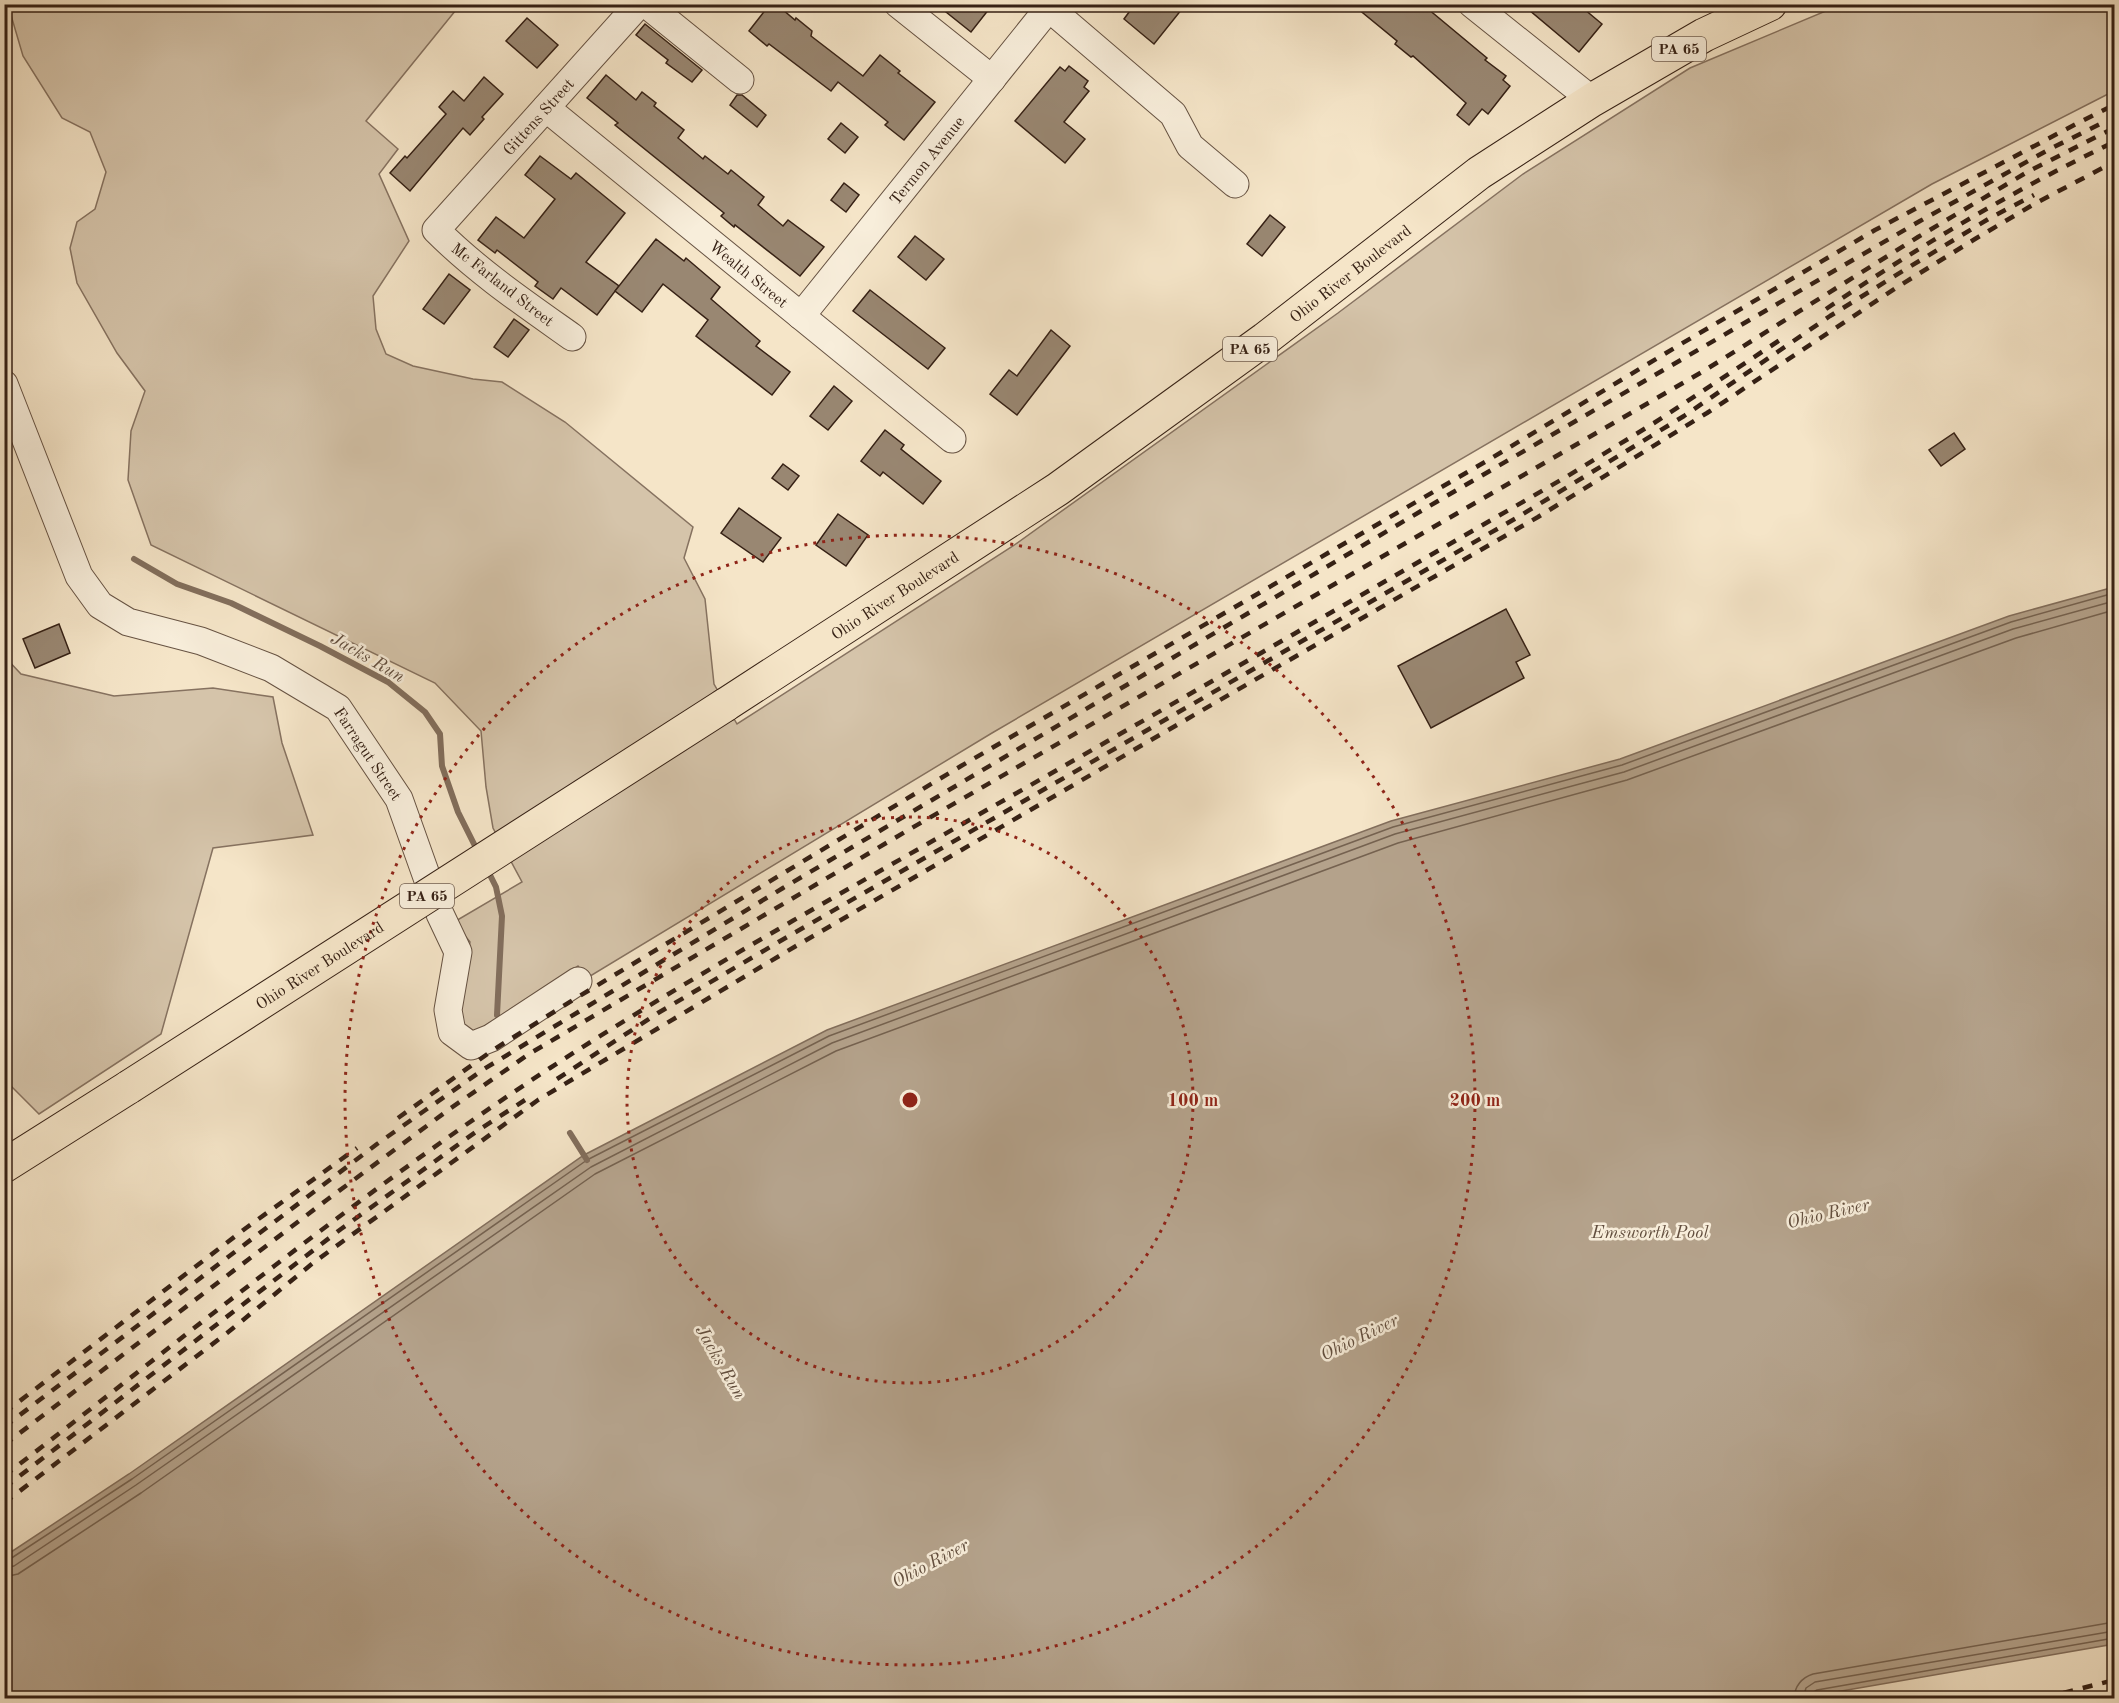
<svg xmlns="http://www.w3.org/2000/svg" width="2119" height="1703" font-family="'Old Standard TT',serif">
<style>
.green{fill:#d5c4aa;stroke:#867260;stroke-width:1.5}
.water{fill:#b4a28b;stroke:#826e5c;stroke-width:1.5}
.lines{fill:none;stroke-linecap:round;stroke-linejoin:round}
.shore{stroke:#756250;stroke-width:1.5}
.stream{stroke:#826e5c;stroke-width:6}
.building{fill:#998772;stroke:#362115;stroke-width:1.5}
.minor-casing{stroke:#665242;stroke-width:29}
.highway-casing{stroke:#362115;stroke-width:35}
.minor{stroke:#f8eedb;stroke-width:27}
.highway{stroke:#f5e5c8;stroke-width:33}
.rail{stroke:#362115;stroke-width:4.5;stroke-dasharray:10 10;stroke-linecap:butt}
.highway-bridge-casing{stroke:#362115;stroke-width:35;stroke-linecap:butt}
.highway-bridge{stroke:#f5e5c8;stroke-width:33}
.ring{fill:none;stroke:#8f2418;stroke-width:3;stroke-dasharray:3 6}
.labels{text-anchor:middle;stroke-width:5;stroke-linejoin:round;paint-order:stroke}
.shield{fill:#f8eedb;stroke:#705e50;stroke-width:1.5}
.shield-label{font-size:15px;font-weight:bold;fill:#362115}
.street-label{font-size:16px;fill:#362115;stroke:#f8eedb}
.water-label{font-size:18px;font-style:italic;fill:#624e3e;stroke:#f8eedb}
.centre{fill:#8f2418;stroke:#f8eedb;stroke-width:3}
.ring-label{font-size:18px;text-anchor:middle;font-weight:bold;fill:#8f2418;stroke:#f8eedb;stroke-width:5;stroke-linejoin:round;paint-order:stroke}
</style>
<rect width="100%" height="100%" fill="#f5e5c8"/>
<filter id="stains"><feTurbulence type="fractalNoise" baseFrequency=".00333" numOctaves="4"/><feColorMatrix values="0 0 0 0 .2 0 0 0 0 .09 0 0 0 0 .02 0 0 0 .5 -.17"/></filter>
<radialGradient id="worn" r=".72"><stop offset=".6" stop-color="#630" stop-opacity="0"/><stop offset="1" stop-color="#630" stop-opacity=".3"/></radialGradient>
<g class="green">
<polygon points="8,5 460,5 366,121 398,149 379,174 409,241 373,296 376,329 386,354 413,366 473,379 502,382 565,422 693,527 684,558 705,599 714,684 737,724 1013,546 1338,313 1523,174 1690,68 1840,5 2114,5 2114,91 1932,184 992,733 587,978 578,966 474,1033 461,1026 459,1008 470,942 454,922 522,882 493,828 486,787 481,731 435,683 151,545 128,480 131,431 145,391 117,353 77,283 70,248 77,222 95,209 106,172 90,132 62,118 23,56"/>
<polygon points="4,656 21,674 114,696 213,688 273,697 282,743 313,835 213,848 161,1034 39,1114 5,1080"/>
</g>
<polygon class="water" points="2114,587 2114,1644 1801,1698 5,1698 5,1556 129,1474 584,1155 827,1030 1391,821 1620,759 2009,616"/>
<g class="lines">
<g class="shore">
<polyline points="4,1560 10,1559 132,1479 587,1160 829,1036 1393,827 1622,765 2011,622 2114,593"/>
<polyline points="4,1568 14,1566 136,1485 591,1167 832,1043 1395,834 1624,772 2013,629 2114,601"/>
<polyline points="4,1577 18,1574 141,1493 595,1174 836,1051 1398,843 1627,780 2016,638 2114,610"/>
<path d="M1794 1698C1795 1686 1801 1678 1813 1674L2114 1622"/>
<polyline points="1803,1698 1806,1688 1815,1682 2114,1631"/>
<polyline points="1811,1698 1812,1693 1817,1690 2114,1638"/>
</g>
<g class="stream">
<polyline points="134,559 177,584 231,603 320,646 388,682 425,712 440,734 442,766 458,812 478,852"/>
<polyline points="487,869 496,887 502,916 497,1015"/>
<polyline points="570,1133 587,1160"/>
</g>
</g>
<g class="building">
<polygon points="770,4 776,4 795,20 796,18 812,31 811,36 863,76 880,55 900,71 898,73 935,102 904,140 885,125 888,122 838,82 831,91 769,44 767,46 749,31"/>
<polygon points="936,4 993,4 971,32"/>
<polygon points="1135,4 1186,4 1154,44 1124,19"/>
<polygon points="1352,4 1422,4 1487,58 1485,60 1506,76 1503,80 1510,86 1488,114 1482,109 1469,125 1457,115 1466,103 1413,56 1411,57 1395,44 1397,41"/>
<polygon points="1522,4 1578,4 1602,24 1579,52"/>
<polygon points="527,18 558,45 537,68 506,41"/>
<polygon points="645,24 702,70 692,82 666,63 668,60 636,35"/>
<polygon points="1069,66 1088,81 1084,87 1089,91 1064,122 1085,139 1065,163 1015,121 1060,67 1065,71"/>
<polygon points="606,75 636,100 642,92 656,103 654,106 684,130 678,138 703,159 705,156 728,174 731,170 764,197 758,205 783,226 788,220 824,247 800,276 735,225 734,227 721,216 724,213 615,125 618,123 587,98"/>
<polygon points="484,77 503,94 482,117 484,119 470,135 463,128 410,191 390,173 405,156 407,158 446,114 439,107 453,91 464,101"/>
<polygon points="737,95 742,95 766,115 757,127 730,105"/>
<polygon points="841,123 858,137 845,153 828,139"/>
<polygon points="540,156 571,179 576,173 625,213 586,262 619,286 597,315 561,288 553,299 535,286 538,282 497,250 495,253 478,240 496,217 524,238 555,199 525,175"/>
<polygon points="844,183 859,195 846,212 831,200"/>
<polygon points="1270,215 1285,227 1262,256 1247,244"/>
<polygon points="915,236 944,259 926,280 898,257"/>
<polygon points="656,239 684,261 686,258 720,287 711,299 760,341 756,346 790,372 772,395 696,336 708,320 663,284 642,312 615,291"/>
<polygon points="449,274 470,290 444,324 423,309"/>
<polygon points="870,290 945,348 928,369 853,311"/>
<polygon points="514,319 529,330 508,357 494,347"/>
<polygon points="1051,330 1070,346 1017,415 990,394 1009,370 1017,376"/>
<polygon points="834,386 852,401 828,430 810,416"/>
<polygon points="885,430 904,445 901,449 941,481 923,504 883,472 880,476 861,461"/>
<polygon points="1954,433 1965,449 1941,466 1929,450"/>
<polygon points="783,464 799,476 788,490 772,478"/>
<polygon points="739,508 781,538 763,562 721,533"/>
<polygon points="838,514 868,535 846,566 816,545"/>
<polygon points="1506,609 1530,655 1516,662 1524,678 1431,728 1398,666"/>
<polygon points="59,624 70,653 35,668 23,639"/>
</g>
<g class="lines">
<g class="minor-casing">
<g id="minor">
<polyline points="646,4 740,80"/>
<polyline points="898,4 992,79"/>
<polyline points="1472,4 1592,100"/>
<polyline points="1049,8 1173,114 1190,146 1235,184"/>
<path id="s1" d="M546 108 952 439"/>
<path id="s2" d="M801 316 1052 4"/>
<path id="s3" d="M572 337C524 303 477 271 436 230L639 4"/>
<path id="s4" d="M4 384 79 576 100 605 128 622 201 641 271 668 338 708 399 799 440 914 458 952 448 1010 452 1032 471 1046 491 1038 578 981"/>
</g>
</g>
<g class="highway-casing">
<g id="highway">
<path id="s5" d="M725 705 1058 489 1265 339 1479 173 1592 100 1704 35 1770 4"/>
<polyline points="4,1166 129,1087"/>
</g>
</g>
<use href="#minor" class="minor"/>
<use href="#highway" class="highway"/>
<g class="rail">
<path d="M1826 309C1918 247 2014 190 2114 142"/>
<polyline points="557,1079 658,1013 782,940 1518,517 1684,416 1830,316 1911,266 1990,218 2034,195"/>
<polyline points="398,1118 493,1050 573,1000 961,766 1490,459 1681,344 1875,230 2076,124 2114,105"/>
<polyline points="4,1413 246,1228 357,1148"/>
<polyline points="4,1427 377,1144 484,1069 783,888 1438,501 1920,221 2048,150 2114,117"/>
<polyline points="4,1445 328,1199 451,1108 529,1054 910,829 1702,372 1918,237 2029,171 2114,128"/>
<path d="M4 1476C184 1338 360 1192 550 1068 693 975 844 892 992 807 1184 698 1375 587 1566 477L1654 423 1786 336"/>
<polyline points="4,1488 341,1229 477,1131 525,1100"/>
<polyline points="4,1503 227,1333 313,1263 538,1100 796,946 1232,693 1538,517 1707,413 1899,286 1975,239 2036,203 2114,162"/>
<polyline points="2044,1698 2114,1680"/>
</g>
<g class="highway-bridge-casing">
<g id="highway-bridge">
<path id="s6" d="M129 1087 725 705"/>
</g>
</g>
<use href="#highway-bridge" class="highway-bridge"/>
</g>
<g class="ring">
<circle cx="910" cy="1100" r="283"/>
<circle cx="910" cy="1100" r="565"/>
</g>
<g class="labels">
<g class="shield">
<rect x="1652" y="37" width="54" height="24" rx="4.5"/>
<rect x="1223" y="337" width="54" height="24" rx="4.5"/>
<rect x="400" y="884" width="54" height="24" rx="4.5"/>
</g>
<g class="shield-label">
<text x="1679" y="54">PA 65</text>
<text x="1250" y="354">PA 65</text>
<text x="427" y="901">PA 65</text>
</g>
<g class="street-label">
<text dy="6" stroke="none"><textPath href="#s3" startOffset="326">Gittens Street</textPath></text>
<text dy="6" stroke="none"><textPath href="#s2" startOffset="200">Termon Avenue</textPath></text>
<text dy="6" stroke="none"><textPath href="#s5" startOffset="760">Ohio River Boulevard</textPath></text>
<text dy="6" stroke="none"><textPath href="#s1" startOffset="262">Wealth Street</textPath></text>
<text transform="translate(503 284) rotate(38)" y="6">Mc Farland Street</text>
<text dy="6" stroke="none"><textPath href="#s5" startOffset="202">Ohio River Boulevard</textPath></text>
<text dy="6" stroke="none"><textPath href="#s4" startOffset="558">Farragut Street</textPath></text>
<text dy="6" stroke="none"><textPath href="#s6" startOffset="226">Ohio River Boulevard</textPath></text>
</g>
<g class="water-label">
<text transform="translate(368 657) rotate(30)" y="6">Jacks Run</text>
<text transform="translate(1828 1213) rotate(-13)" y="6">Ohio River</text>
<text x="1650" y="1238">Emsworth Pool</text>
<text transform="translate(1359 1337) rotate(-26)" y="6">Ohio River</text>
<text transform="translate(721 1362) rotate(60)" y="6">Jacks Run</text>
<text transform="translate(930 1563) rotate(-28)" y="6">Ohio River</text>
</g>
</g>
<circle cx="910" cy="1100" r="9" class="centre"/>
<g class="ring-label">
<text x="1193" y="1106">100 m</text>
<text x="1475" y="1106">200 m</text>
</g>
<rect width="2119" height="1703" fill="none" stroke="#f5e5c8" stroke-width="24"/>
<rect x="6" y="6" width="2107" height="1691" fill="none" stroke="#362115" stroke-width="3"/>
<rect x="12" y="12" width="2095" height="1679" fill="none" stroke="#362115" stroke-width="1.5"/>
<rect width="100%" height="100%" filter="url(#stains)"/>
<rect width="100%" height="100%" fill="url(#worn)"/>
</svg>
